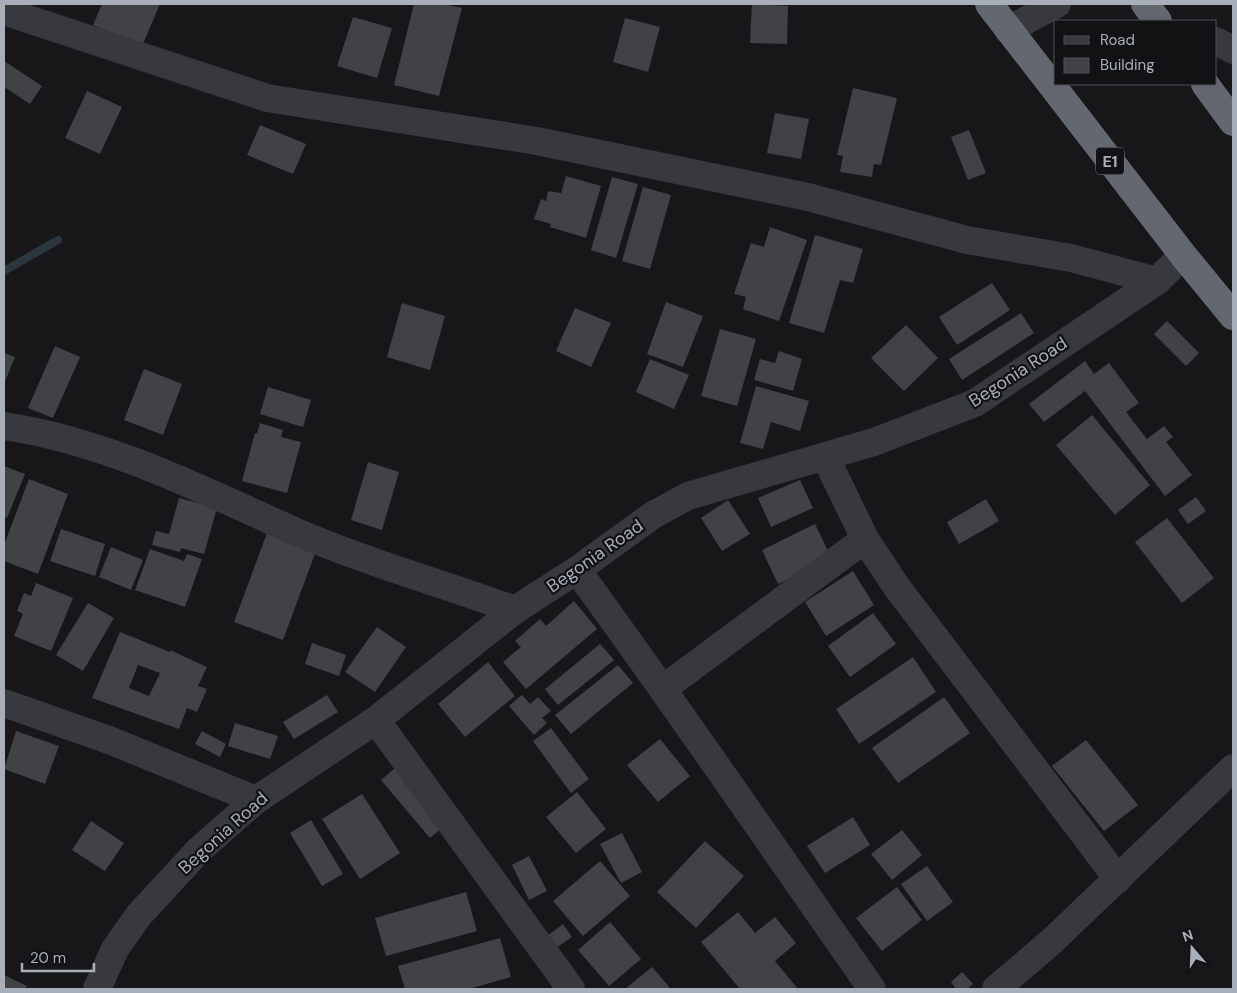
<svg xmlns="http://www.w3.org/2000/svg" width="1237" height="993" font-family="'DM Sans',sans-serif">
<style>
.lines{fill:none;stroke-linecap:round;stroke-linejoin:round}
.stream{stroke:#2c363e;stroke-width:8}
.building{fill:#414246;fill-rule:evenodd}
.minor{stroke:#38393f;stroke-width:28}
.highway{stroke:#636770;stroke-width:28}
.labels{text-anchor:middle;stroke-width:4.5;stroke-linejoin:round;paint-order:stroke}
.shield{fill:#121214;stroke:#7b7f88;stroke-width:1}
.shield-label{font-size:16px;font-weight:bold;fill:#a8aeba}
.street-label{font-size:18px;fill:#a8aeba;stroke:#121214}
</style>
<rect width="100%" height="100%" fill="#171719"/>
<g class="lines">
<polyline class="stream" points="4,271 58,240"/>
</g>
<g class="building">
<polygon points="102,4 160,4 142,46 93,25"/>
<polygon points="414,4 443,4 462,8 439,96 394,85"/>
<polygon points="752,4 788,6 787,44 750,43"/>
<polygon points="353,17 392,28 377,78 337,66"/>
<polygon points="625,18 660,27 648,72 613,62"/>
<polygon points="4,61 42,86 30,104 4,87"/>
<polygon points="853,88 897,98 881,165 874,164 872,177 840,172 843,156 837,155"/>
<polygon points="87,91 122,107 100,154 65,138"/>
<polygon points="775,113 809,119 801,159 767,153"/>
<polygon points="260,125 306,144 293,174 247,155"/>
<polygon points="969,130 986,173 968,180 951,137"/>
<polygon points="566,176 601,186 586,238 550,227 551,224 534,219 541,199 546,201 548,191 561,193"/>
<polygon points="612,177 638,184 616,258 591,250"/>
<polygon points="643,187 671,195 650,269 622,261"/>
<polygon points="770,227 807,240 779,321 743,309 746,297 734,294 751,243 764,247"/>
<polygon points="815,235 863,249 853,283 840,280 824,333 789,323"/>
<polygon points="992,283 1010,310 957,345 939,317"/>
<polygon points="666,302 703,316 683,367 647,354"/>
<polygon points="402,303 445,316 430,370 387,357"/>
<polygon points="575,308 611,323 591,367 556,351"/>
<polygon points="1021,313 1034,333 962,380 949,359"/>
<polygon points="1167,321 1199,353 1186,366 1154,334"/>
<polygon points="906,325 938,358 904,391 871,358"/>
<polygon points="720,329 756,339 737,406 701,396"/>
<polygon points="55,346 80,357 53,418 28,408"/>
<polygon points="779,351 802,359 793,391 754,380 760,359 775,363"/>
<polygon points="4,353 15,357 4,384"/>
<polygon points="650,359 689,375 674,409 636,392"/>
<polygon points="1085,361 1094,374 1109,363 1139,403 1126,412 1147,439 1164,426 1173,437 1166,442 1192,475 1165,496 1085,391 1044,422 1029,404"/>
<polygon points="144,369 182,384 163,435 124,420"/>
<polygon points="756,386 809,401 800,431 771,422 763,449 740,443"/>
<polygon points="268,387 311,400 303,427 260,414"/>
<polygon points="1092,415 1150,485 1115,515 1056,445"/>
<polygon points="260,423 283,430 281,437 301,442 287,493 242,481 255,433 257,433"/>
<polygon points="368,462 399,472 382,530 351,520"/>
<polygon points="4,466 25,474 7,518 4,517"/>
<polygon points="29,479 68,494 38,574 4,561 4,545"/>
<polygon points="800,480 813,508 771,527 758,498"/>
<polygon points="1196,497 1206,511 1188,524 1178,510"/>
<polygon points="179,498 217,508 204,554 181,548 180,552 152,545 156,531 169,534"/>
<polygon points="986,499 999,521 959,544 947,522"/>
<polygon points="728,500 750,534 722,551 701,518"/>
<polygon points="1167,518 1214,578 1182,603 1135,542"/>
<polygon points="815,524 832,559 778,584 762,550"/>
<polygon points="61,529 105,544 95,576 50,561"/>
<polygon points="267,533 316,551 283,640 234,622"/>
<polygon points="111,547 143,560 131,590 99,577"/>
<polygon points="150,549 184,561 187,554 202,559 185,607 135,590"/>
<polygon points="853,571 874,605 826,636 805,602"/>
<polygon points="36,583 73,598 51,651 14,636 23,614 17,611 24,593 31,596"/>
<polygon points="574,601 597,629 526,689 503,662 521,647 515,641 540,619 546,626"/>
<polygon points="88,603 114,618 83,671 56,655"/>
<polygon points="873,613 896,644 850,677 828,646"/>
<polygon points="377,627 406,647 375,692 345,672"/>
<path d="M120 632 170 652V650L207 667 198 686 207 689 197 712 187 708 179 729 92 698ZM138 665 160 673 149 696 129 688Z"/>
<polygon points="312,643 346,655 339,676 305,664"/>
<polygon points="600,644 614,660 558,705 545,689"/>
<polygon points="913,657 936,692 859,744 836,709"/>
<polygon points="488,662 515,696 465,737 438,704"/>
<polygon points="618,665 633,683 571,734 555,715"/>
<polygon points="327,695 338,712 294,739 283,722"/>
<polygon points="522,695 530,704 538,697 551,711 542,718 547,723 534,735 509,706"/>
<polygon points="944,697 970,733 898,783 872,748"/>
<polygon points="235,723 278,736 270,759 228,746"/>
<polygon points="551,728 589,779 571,793 533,741"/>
<polygon points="16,731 59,746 45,784 4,769"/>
<polygon points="202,731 226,744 220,757 195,744"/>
<polygon points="660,739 690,776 658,802 627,765"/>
<polygon points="1086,740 1138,805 1104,831 1052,766"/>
<polygon points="395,768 444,826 430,838 381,780"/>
<polygon points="577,792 606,829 576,853 546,817"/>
<polygon points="362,794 400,853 360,879 322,819"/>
<polygon points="853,817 870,845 825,873 807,846"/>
<polygon points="311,820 343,874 322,886 290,833"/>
<polygon points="91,821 124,843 105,871 72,850"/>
<polygon points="902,830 922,855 892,880 871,854"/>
<polygon points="622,833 642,872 621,883 600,844"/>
<polygon points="705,841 744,876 696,928 657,892"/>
<polygon points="529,856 547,891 529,900 512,865"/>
<polygon points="600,861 630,896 583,936 553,901"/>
<polygon points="927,866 953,902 927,921 901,884"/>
<polygon points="897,887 922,920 882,951 856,918"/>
<polygon points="466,892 477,931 386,956 375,918"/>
<polygon points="738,912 755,933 775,917 796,943 775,961 798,989 740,989 701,942"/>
<polygon points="610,922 641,959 609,986 578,950"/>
<polygon points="563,924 572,937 556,948 547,936"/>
<polygon points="500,938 511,977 469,989 405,989 398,966"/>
<polygon points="652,967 671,989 625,989"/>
<polygon points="962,972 973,984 967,989 956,989 951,982"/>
<polygon points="4,975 27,986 25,989 4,989"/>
</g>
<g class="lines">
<g class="minor">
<polyline points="4,11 267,98 537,141 808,197 967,240 1071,258 1157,281"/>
<polyline points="1008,30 1057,4"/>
<polyline points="1216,41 1233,50"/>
<path d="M4 426C110 442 204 491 301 534 371 564 444 584 515 610"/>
<polyline points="825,456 865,539 896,586 1118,879"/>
<path d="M577 570C678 708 774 849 872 989"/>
<polyline points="664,688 865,539"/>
<polyline points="4,703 109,740 256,800"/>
<polyline points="376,720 571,989"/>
<polyline points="97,989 115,949 139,915 199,850 256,800 376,720 515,610 577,570 653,515 688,496 874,442 975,403 1157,281 1183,255"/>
<polyline points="996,989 1052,941 1233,768"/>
</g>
<g class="highway">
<polyline points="989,4 1183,255 1233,316"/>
<polyline points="1145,4 1158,21"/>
<polyline points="1205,84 1233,122"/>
</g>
</g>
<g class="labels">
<rect class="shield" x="1096" y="147.5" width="28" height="27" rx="4"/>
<g class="shield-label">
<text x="1110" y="167">E1</text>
</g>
<g class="street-label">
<text transform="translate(1018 372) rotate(-33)" y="6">Begonia Road</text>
<text transform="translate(595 556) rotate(-35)" y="6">Begonia Road</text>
<text transform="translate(223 833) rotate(-42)" y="6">Begonia Road</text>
</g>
</g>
<rect width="1237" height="993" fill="none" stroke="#a8aeba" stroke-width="10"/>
<rect x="1054" y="20" width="162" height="65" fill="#121214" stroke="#4e5056"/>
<rect x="1064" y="36" width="25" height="8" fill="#38393f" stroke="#4e5056"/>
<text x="1100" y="45" font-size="15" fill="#a8aeba">Road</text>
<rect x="1064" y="58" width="25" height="15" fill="#414246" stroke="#4e5056"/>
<text x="1100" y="70" font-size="15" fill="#a8aeba">Building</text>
<g transform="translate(1192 948) rotate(341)" stroke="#121214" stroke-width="4" paint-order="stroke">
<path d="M0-4L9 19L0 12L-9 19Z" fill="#a8aeba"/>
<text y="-8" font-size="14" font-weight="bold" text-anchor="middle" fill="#a8aeba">N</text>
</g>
<path d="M22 963v8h72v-8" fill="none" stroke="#a8aeba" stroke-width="2.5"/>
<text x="30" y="963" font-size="15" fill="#a8aeba" stroke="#121214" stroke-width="4" paint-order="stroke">20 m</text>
</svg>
